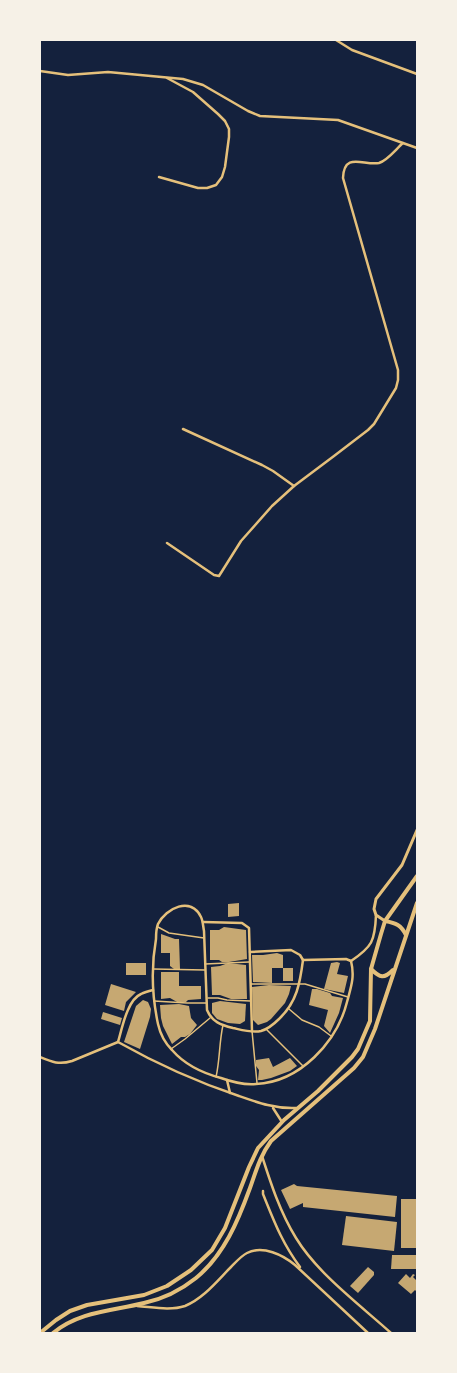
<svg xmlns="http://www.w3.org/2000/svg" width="457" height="1373" font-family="Barlow,sans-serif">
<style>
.building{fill:#c6a872}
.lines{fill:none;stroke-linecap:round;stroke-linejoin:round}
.service{stroke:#e5c07b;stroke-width:1.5}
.minor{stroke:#e5c07b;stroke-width:2.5}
.tertiary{stroke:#e5c07b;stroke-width:3}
.primary{stroke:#e5c07b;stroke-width:4}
</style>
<rect width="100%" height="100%" fill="#14213d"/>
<g class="building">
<polygon points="239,903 239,916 228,917 228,904"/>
<polygon points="224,927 246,930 247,959 229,962 222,962 219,960 210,960 210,930 219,930"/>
<polygon points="161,934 175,939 179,939 180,969 174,969 170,966 170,953 161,953"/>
<polygon points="277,953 283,955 283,968 272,968 272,983 253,982 252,955 263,955"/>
<polygon points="337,962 340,963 337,974 348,976 344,993 324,989 331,963"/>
<rect x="126" y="963" width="20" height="12"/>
<polygon points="228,963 246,965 247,999 231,999 220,995 212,995 211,967 220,966"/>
<rect x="283" y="968" width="10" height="13"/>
<polygon points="161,972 179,972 179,986 201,986 201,999 188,1000 186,1002 177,1002 170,998 161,999"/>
<polygon points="111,984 136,992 126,1002 124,1011 105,1005"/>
<polygon points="269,985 291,986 289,994 285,1003 271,1019 267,1022 258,1025 253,1020 252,987"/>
<polygon points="312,989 317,989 330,993 332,996 343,998 339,1013 330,1033 324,1026 328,1010 309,1005"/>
<polygon points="143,1000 148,1002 151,1009 150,1017 140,1049 124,1042 136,1006"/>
<polygon points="220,1001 246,1004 245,1021 240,1024 228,1023 217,1019 212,1013 212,1003"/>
<polygon points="179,1004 189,1006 191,1018 197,1025 190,1034 185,1037 181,1037 172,1044 163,1026 161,1018 160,1005"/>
<polygon points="103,1012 122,1018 120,1025 101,1019"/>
<polygon points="269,1058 273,1067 290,1058 297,1066 290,1071 271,1078 262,1080 258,1080 259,1070 256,1066 256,1060"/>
<polygon points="294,1184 297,1186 397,1196 395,1217 303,1207 303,1203 290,1209 281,1190"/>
<rect x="401" y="1199" width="16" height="49"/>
<polygon points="346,1216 397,1222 394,1251 342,1245"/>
<polygon points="392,1255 417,1255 417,1269 391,1269"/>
<polygon points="368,1267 374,1272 374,1275 358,1293 350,1286"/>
<polygon points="406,1274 410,1278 413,1274 415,1275 413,1277 417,1281 417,1292 415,1290 411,1294 398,1283"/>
</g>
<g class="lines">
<g class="service">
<polyline points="158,927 169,933 204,938"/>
<polyline points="205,964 249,962"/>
<polyline points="153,969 205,970"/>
<polyline points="251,984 305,984 348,997"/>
<polyline points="208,998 218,998 227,1000 251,1001"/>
<polyline points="154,1001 187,1003 206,1003"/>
<polyline points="289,1009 302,1020 319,1027 331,1036"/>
<polyline points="266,1029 303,1066"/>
<polyline points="252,1031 257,1083"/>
<polyline points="171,1049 185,1039 210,1018"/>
<path d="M216 1077C220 1060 219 1043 223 1025"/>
</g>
<g class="minor">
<polyline points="336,40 352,50 417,74"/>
<polyline points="40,71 68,75 108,72 183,79 203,85 248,111 260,116 338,120 417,148"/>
<polyline points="159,177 198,188 207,188 216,185 222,177 225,167 229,137 229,129 225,121 218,114 193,92 167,78"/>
<polyline points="183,429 262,465 273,471 294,486"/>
<path d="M167 543 214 575 219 576 241 541 272 506 294 486 334 456 368 430 374 424 396 388 398 380V370L343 178C344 151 364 166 379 163 388 160 396 149 403 143"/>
<polyline points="203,922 242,923 249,928 252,1031"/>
<polyline points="250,952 291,950 300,955 303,960"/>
<path d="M303 960C300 983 297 1002 279 1019 274 1024 268 1029 261 1031 252 1033 242 1030 233 1028 221 1025 212 1022 207 1010L204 931C203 926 203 921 201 917 191 896 166 908 158 924 156 929 156 934 156 939 151 967 152 996 158 1024 160 1033 165 1043 172 1050 185 1065 202 1073 221 1078 232 1082 245 1085 256 1084 300 1082 337 1042 347 1002 351 987 355 977 351 961"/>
<polyline points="303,960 346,959 351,961"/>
<path d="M351 961C372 947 375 941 376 915"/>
<path d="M118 1042C122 1029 127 1000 141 994 145 992 149 991 153 990"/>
<path d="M40 1057C52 1062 59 1065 72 1061L118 1042C157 1064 197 1082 239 1096 259 1103 276 1109 296 1108"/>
<polyline points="227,1080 230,1093"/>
<polyline points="273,1108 282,1122"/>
<path d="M262 1156C271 1184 280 1212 296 1238 318 1274 360 1305 391 1333"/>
<path d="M263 1191V1194C274 1221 282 1243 300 1267"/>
<path d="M137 1306C152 1307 170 1311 185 1306 204 1298 217 1281 231 1267 236 1262 241 1256 247 1253 263 1245 283 1255 295 1265L368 1333"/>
</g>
<polyline class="tertiary" points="385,921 376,915 374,909 376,899 402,865 417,830"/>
<g class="primary">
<path d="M385 921C396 923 401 925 406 935"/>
<path d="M371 969C380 978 384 979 393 970"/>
<polyline points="40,1333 56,1320 70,1311 87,1305 144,1295 167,1286 191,1270 212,1250 225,1228 249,1167 258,1148 284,1120 318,1091 352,1057 358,1049 370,1021 371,969 381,934 385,921 417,876"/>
<path d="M53 1333C80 1311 113 1311 144 1303 163 1299 181 1290 196 1278 224 1255 238 1221 250 1188 256 1171 260 1156 271 1141L354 1068 363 1057 375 1029 417 903"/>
</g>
</g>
<rect width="457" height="1373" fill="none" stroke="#f6f1e7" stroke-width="82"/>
</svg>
